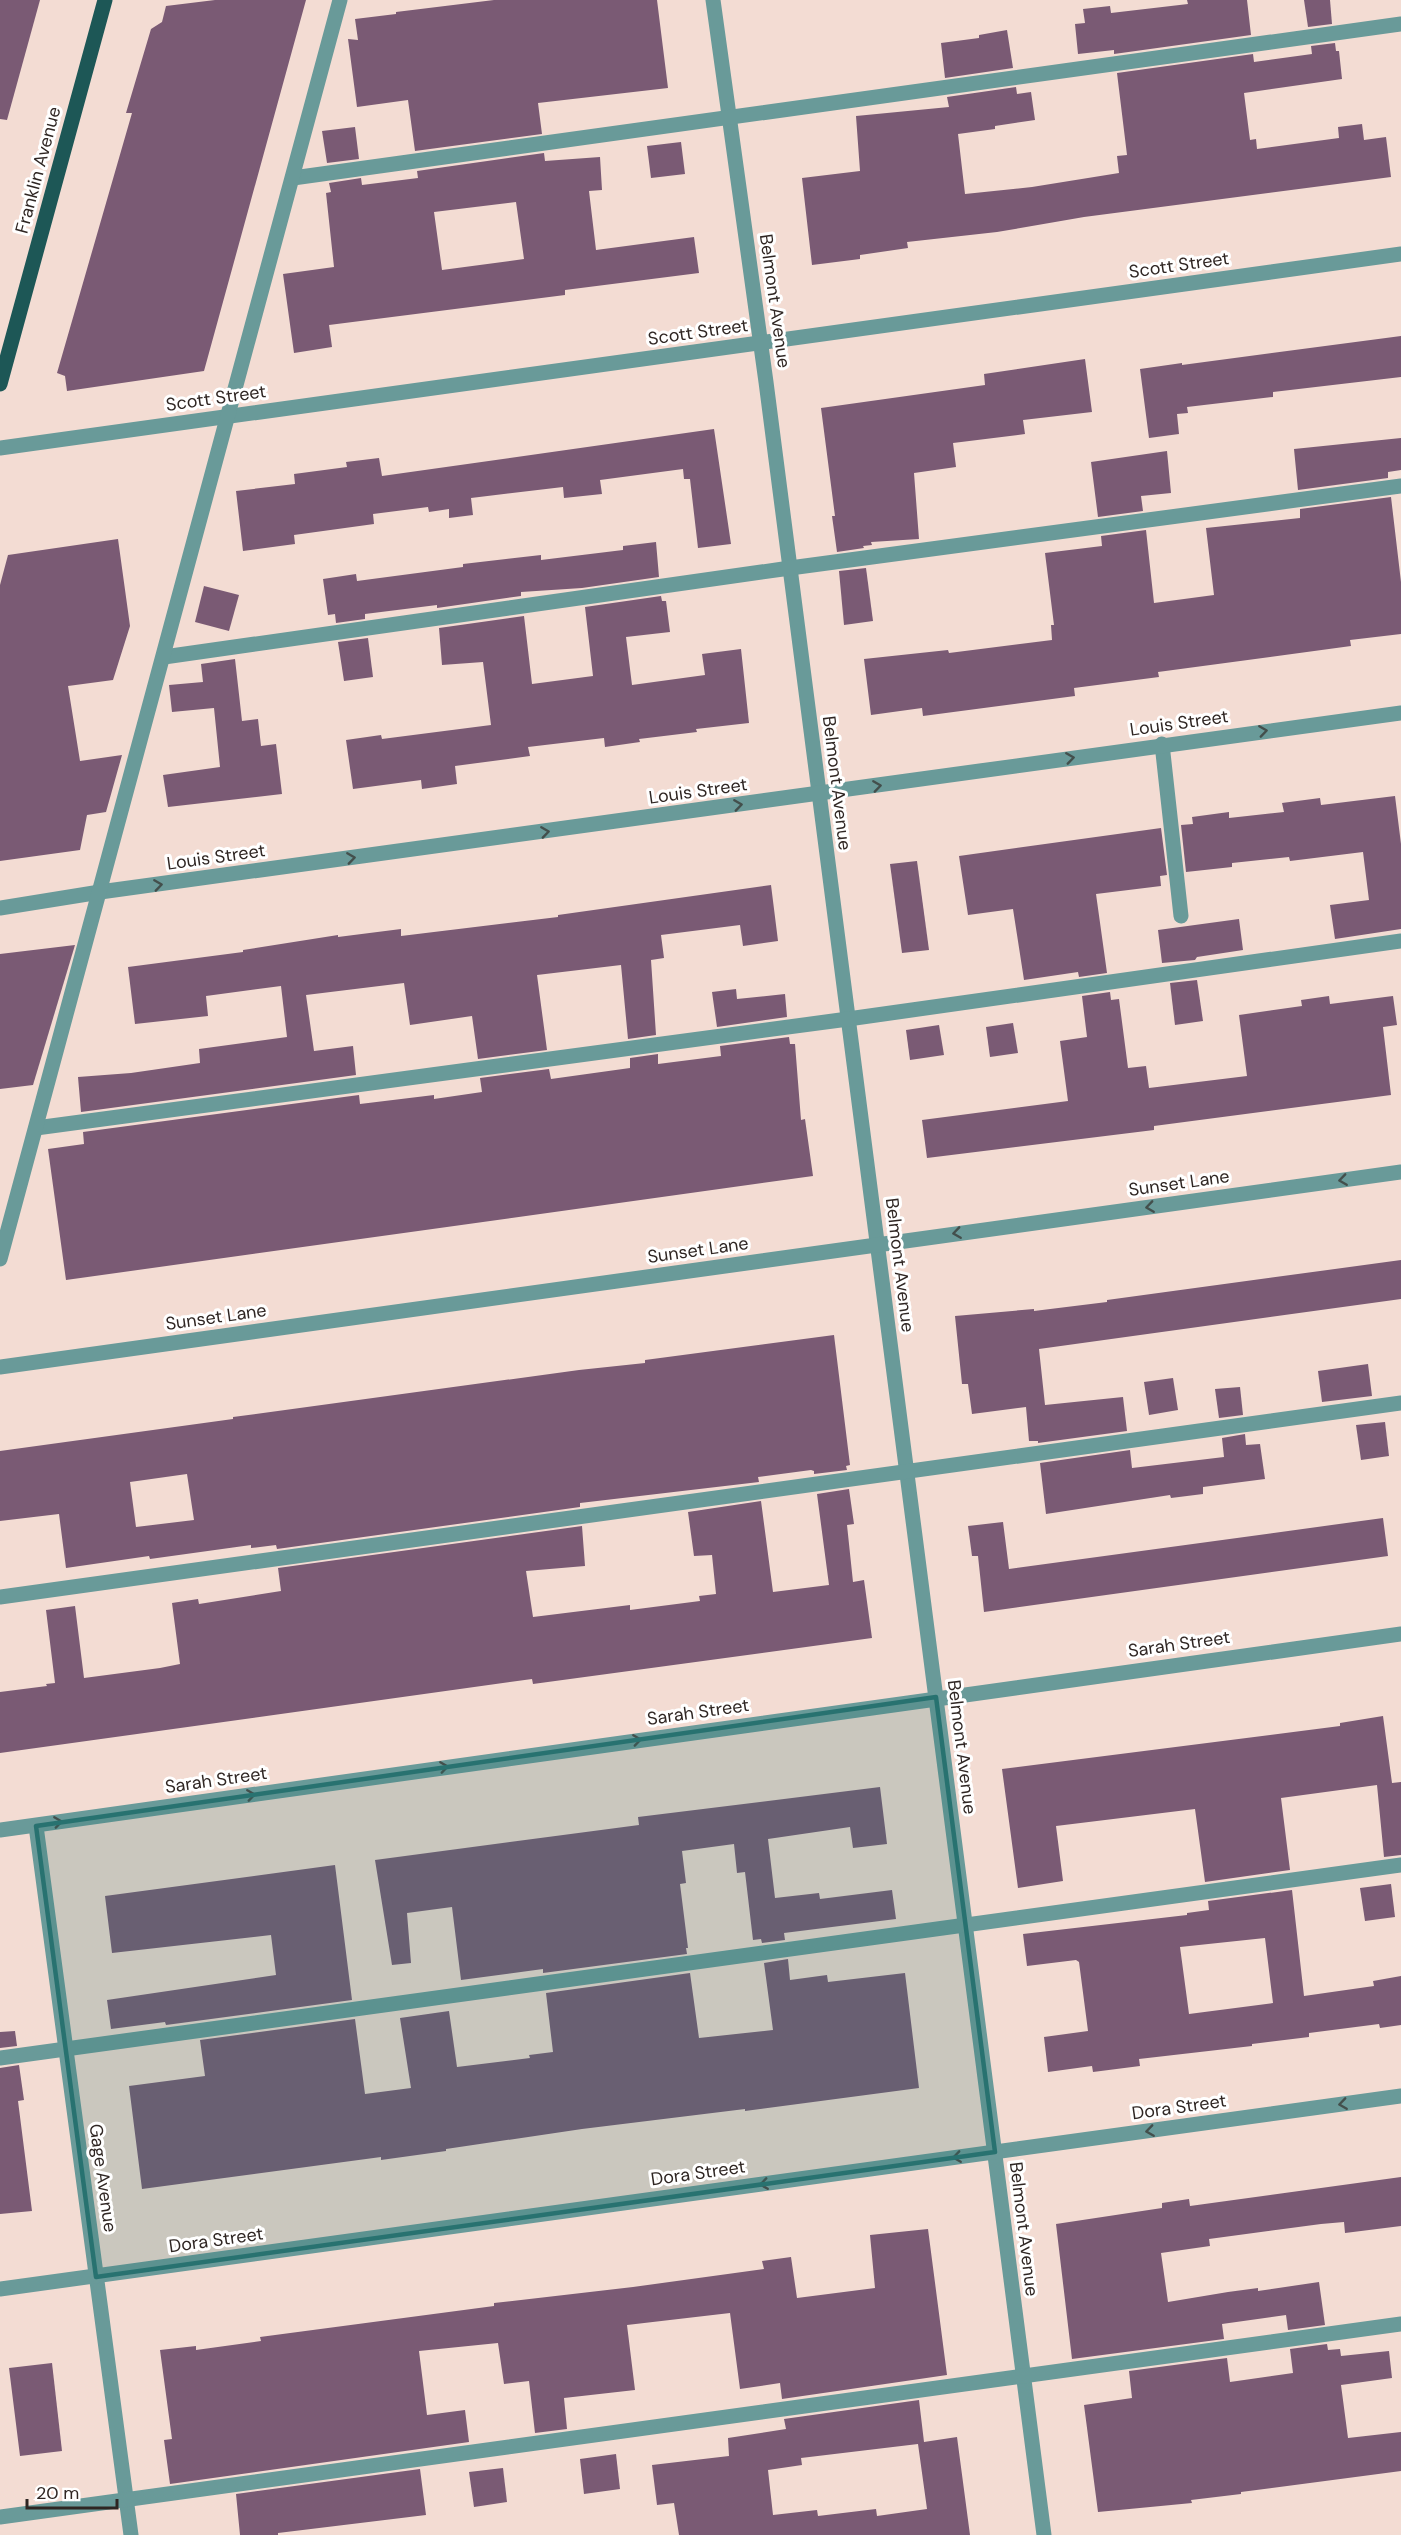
<svg xmlns="http://www.w3.org/2000/svg" width="1401" height="2535" font-family="'DM Sans',sans-serif">
<style>
.building{fill:#7a5a74;fill-rule:evenodd}
.lines{fill:none;stroke-linecap:round;stroke-linejoin:round}
.minor{stroke:#699a99;stroke-width:15}
.major{stroke:#1d5756;stroke-width:15}
.oneway{stroke:#434f4c}
.marked{fill:#287270;fill-opacity:0.2;stroke:#287270;stroke-width:4.5;stroke-linejoin:round}
.labels{text-anchor:middle;stroke-width:6;stroke-linejoin:round;paint-order:stroke}
.street-label{font-size:18px;fill:#2f2623;stroke:#fff}
</style>
<rect width="100%" height="100%" fill="#f3dcd3"/>
<g class="building">
<polygon points="0,0 40,0 7,120 0,119"/>
<polygon points="215,0 306,0 204,371 67,391 65,376 57,373 132,113 126,113 151,29 162,22 166,6"/>
<polygon points="494,0 657,0 668,88 538,103 542,134 415,151 408,100 357,107 348,39 358,40 355,19 396,14 396,12"/>
<polygon points="1187,0 1247,0 1251,35 1114,54 1114,50 1078,54 1075,24 1085,23 1083,9 1110,6 1111,13 1188,4"/>
<polygon points="1304,0 1330,0 1332,24 1308,27"/>
<polygon points="1007,30 1013,68 945,78 941,43 979,38 979,35"/>
<polygon points="1335,43 1336,51 1339,51 1342,79 1244,93 1250,140 1256,139 1257,149 1339,138 1338,127 1362,124 1364,140 1386,137 1391,177 1084,217 997,232 907,242 908,248 860,255 860,259 812,265 802,178 860,171 856,116 949,107 947,97 1016,87 1017,94 1031,92 1035,120 995,126 995,129 958,134 965,194 1032,187 1119,173 1117,156 1127,155 1117,73 1253,54 1254,62 1312,54 1311,46"/>
<polygon points="355,127 359,159 327,163 322,131"/>
<polygon points="681,142 685,174 651,178 647,146"/>
<path d="M544 153 545 161 600 157 602 190 589 191 596 250 694 237 699 273 565 290V295L329 325 332 347 294 353 283 274 334 267 326 193 331 192 329 183 361 178 362 185 418 178 417 171ZM516 202 524 259 442 270 434 212Z"/>
<polygon points="1401,336 1401,377 1273,392 1273,397 1187,407 1188,413 1177,414 1179,434 1149,438 1140,369 1182,363 1182,365"/>
<polygon points="1085,359 1092,412 1023,420 1025,434 953,443 956,467 914,473 919,539 871,542 872,545 863,546 864,548 837,552 832,516 835,516 821,408 985,385 984,374"/>
<polygon points="714,429 731,544 698,548 690,479 684,479 683,469 600,480 602,494 564,498 563,487 471,498 473,515 449,518 449,509 429,512 428,507 373,514 374,524 294,535 295,544 243,551 236,491 295,484 294,474 347,467 346,462 379,458 382,476"/>
<polygon points="1401,438 1401,470 1388,472 1388,478 1298,490 1294,449"/>
<polygon points="1167,451 1171,493 1141,496 1143,511 1098,517 1091,462"/>
<polygon points="1391,497 1401,582 1401,634 1350,640 1351,646 1158,672 1159,677 1074,688 1075,696 923,716 922,708 871,715 864,659 948,650 949,653 1052,640 1051,625 1054,625 1045,553 1102,546 1101,536 1146,530 1154,603 1214,595 1206,528 1300,518 1300,509"/>
<polygon points="118,539 130,626 113,680 68,686 80,761 122,755 106,812 87,815 80,850 0,861 0,585 8,555"/>
<polygon points="656,542 659,577 582,588 521,592 521,596 437,608 437,605 365,614 365,619 336,623 335,614 328,615 323,579 356,574 357,581 463,567 463,564 506,559 541,555 541,560 623,550 623,546"/>
<polygon points="866,568 873,621 844,625 839,571"/>
<polygon points="204,586 239,595 229,631 195,622"/>
<polygon points="661,596 662,601 666,601 670,632 626,637 632,685 705,675 702,654 741,649 749,723 696,729 697,732 639,739 640,742 605,747 604,738 528,747 530,756 455,766 457,784 422,789 421,780 353,789 346,740 381,735 382,739 491,725 483,662 442,665 439,628 524,616 532,684 593,676 585,607"/>
<polygon points="368,638 373,677 344,681 338,642"/>
<polygon points="235,659 242,721 258,719 261,746 276,744 282,794 168,807 163,775 220,767 214,708 172,712 169,685 203,682 201,664"/>
<polygon points="1395,796 1401,844 1401,929 1335,939 1330,905 1369,900 1363,852 1290,861 1289,857 1232,863 1232,867 1186,872 1181,825 1193,824 1192,817 1229,812 1229,818 1284,812 1282,803 1320,798 1321,805"/>
<polygon points="1161,828 1167,875 1160,876 1161,886 1096,894 1107,973 1079,977 1078,972 1024,980 1013,909 968,915 959,856"/>
<polygon points="917,861 929,950 902,953 890,864"/>
<polygon points="771,885 778,941 743,946 740,925 661,935 664,958 651,960 656,1035 628,1039 621,965 537,975 547,1050 478,1059 472,1016 410,1025 404,983 306,995 314,1051 353,1046 356,1075 81,1112 78,1077 131,1073 200,1063 199,1049 287,1037 281,986 206,996 208,1016 135,1024 128,967 243,952 243,950 338,935 338,937 401,929 401,936 558,917 558,915"/>
<polygon points="1239,919 1243,950 1197,957 1195,960 1162,963 1158,930"/>
<polygon points="75,945 33,1085 0,1089 0,954"/>
<polygon points="1197,980 1203,1021 1175,1025 1170,983"/>
<polygon points="736,989 737,999 785,994 787,1017 717,1027 712,992"/>
<polygon points="1110,992 1111,1000 1119,999 1128,1068 1146,1066 1149,1088 1247,1076 1239,1015 1302,1006 1301,1000 1329,996 1330,1004 1393,996 1397,1025 1383,1027 1391,1095 1154,1126 1154,1130 927,1158 922,1120 1068,1101 1060,1041 1087,1037 1082,996"/>
<polygon points="1013,1023 1018,1053 990,1057 986,1027"/>
<polygon points="939,1025 944,1055 910,1060 906,1030"/>
<polygon points="789,1037 790,1044 795,1044 801,1120 805,1119 813,1176 66,1280 48,1149 84,1144 83,1132 359,1095 360,1104 434,1095 434,1099 482,1092 480,1078 549,1069 551,1079 630,1068 630,1058 658,1054 658,1064 721,1056 720,1046"/>
<polygon points="1401,1260 1401,1299 1039,1349 1045,1405 1123,1397 1127,1431 1038,1443 1038,1441 1029,1441 1026,1407 972,1414 968,1384 962,1384 955,1316 1034,1309 1034,1311 1107,1302 1107,1300"/>
<path d="M834 1335 850 1465 846 1466 847 1470 814 1474V1471L811 1470 758 1477 759 1482 580 1503V1507L277 1549 276 1545 251 1548V1545L150 1559 149 1556 66 1568 59 1514 0 1521V1451L233 1419V1417L579 1370 645 1363V1360ZM187 1474 194 1520 136 1527 130 1482Z"/>
<polygon points="1368,1364 1372,1396 1322,1402 1318,1371"/>
<polygon points="1173,1378 1178,1410 1149,1415 1144,1382"/>
<polygon points="1240,1387 1243,1415 1219,1418 1215,1389"/>
<polygon points="1385,1422 1389,1456 1361,1460 1356,1425"/>
<polygon points="1245,1434 1246,1445 1260,1444 1265,1479 1203,1487 1203,1494 1171,1498 1170,1495 1046,1514 1040,1463 1130,1450 1132,1468 1224,1457 1222,1438"/>
<polygon points="849,1489 854,1524 847,1525 853,1582 864,1580 872,1638 533,1684 532,1679 0,1753 0,1692 47,1686 46,1684 55,1683 46,1610 75,1606 84,1678 160,1668 180,1664 172,1603 198,1599 199,1604 281,1591 278,1568 582,1526 585,1566 526,1571 533,1617 630,1605 630,1610 700,1601 699,1596 716,1594 712,1555 694,1556 688,1512 761,1501 773,1592 829,1585 817,1494"/>
<polygon points="1383,1518 1388,1556 984,1612 978,1556 972,1556 968,1526 1003,1522 1009,1569"/>
<polygon points="1383,1716 1392,1783 1401,1782 1401,1855 1384,1857 1377,1785 1281,1798 1290,1870 1205,1882 1195,1809 1056,1826 1063,1881 1018,1888 1002,1769 1340,1726 1340,1723"/>
<polygon points="880,1787 887,1844 853,1848 850,1827 768,1839 775,1898 819,1893 820,1899 892,1890 896,1919 784,1933 785,1940 762,1943 761,1939 753,1940 745,1872 737,1873 734,1844 682,1851 686,1883 680,1884 688,1948 686,1948 687,1954 543,1973 543,1969 461,1980 452,1907 407,1913 411,1963 392,1965 375,1860 639,1825 638,1817"/>
<polygon points="335,1865 352,2000 166,2025 165,2022 111,2029 107,2000 276,1975 271,1935 112,1953 105,1896"/>
<polygon points="1391,1884 1395,1917 1365,1921 1360,1888"/>
<path d="M1292 1890 1304 1996 1374 1986 1373 1981 1401 1976V2025L1380 2028 1379 2024 1309 2033V2037L1252 2044V2046L1139 2059 1140 2066 1093 2072 1092 2066 1048 2072 1044 2037 1088 2031 1079 1962 1076 1960 1027 1966 1023 1934 1187 1915V1913L1209 1910 1208 1901ZM1265 1938 1273 2003 1189 2014 1180 1947Z"/>
<polygon points="788,1959 790,1980 827,1975 828,1982 905,1973 919,2088 745,2111 745,2109 582,2129 446,2149 446,2151 381,2160 381,2157 142,2189 129,2086 205,2076 200,2040 355,2019 365,2094 411,2088 400,2018 449,2011 457,2067 530,2058 529,2055 553,2052 546,1993 690,1973 699,2038 773,2030 764,1963"/>
<polygon points="15,2031 17,2046 0,2048 0,2032"/>
<polygon points="19,2065 24,2100 18,2101 32,2211 0,2214 0,2068"/>
<polygon points="1401,2177 1401,2226 1345,2233 1344,2222 1321,2224 1209,2239 1210,2246 1161,2253 1168,2302 1228,2292 1258,2288 1258,2291 1319,2282 1325,2325 1288,2330 1286,2315 1222,2324 1224,2339 1072,2359 1056,2224 1162,2208 1162,2203 1189,2199 1190,2206"/>
<polygon points="928,2229 947,2375 782,2399 780,2383 740,2389 730,2313 627,2325 635,2390 564,2398 567,2429 535,2433 529,2381 504,2384 498,2343 419,2351 427,2415 465,2410 469,2442 170,2484 164,2440 172,2439 160,2350 196,2346 196,2350 261,2341 260,2337 494,2306 494,2303 633,2287 764,2269 762,2261 791,2257 797,2298 875,2288 870,2235"/>
<polygon points="1327,2344 1328,2350 1340,2349 1341,2356 1389,2351 1392,2378 1341,2385 1348,2438 1401,2432 1401,2471 1241,2492 1241,2494 1191,2500 1192,2503 1098,2512 1084,2405 1132,2398 1129,2371 1227,2358 1230,2382 1293,2373 1290,2349"/>
<polygon points="52,2363 62,2451 20,2456 9,2368"/>
<path d="M919 2400 924 2442 957 2437 970 2535H679L674 2503 657 2505 652 2465 729 2456 728 2438 786 2429 784 2419ZM918 2444 927 2509 877 2516 876 2509 818 2516 817 2510 773 2515 768 2470 802 2465 801 2458Z"/>
<polygon points="616,2454 620,2489 584,2494 580,2459"/>
<polygon points="503,2468 507,2502 474,2507 469,2472"/>
<polygon points="420,2469 426,2515 278,2533 278,2535 240,2535 236,2494"/>
</g>
<g class="lines">
<g class="minor">
<polyline points="713,0 766,382 1044,2535"/>
<polyline points="293,178 1401,24"/>
<polyline points="0,448 1401,254"/>
<polyline points="164,657 790,568 1401,486"/>
<polyline points="1162,744 1181,916"/>
<polyline points="0,908 100,892 1401,713"/>
<polyline points="36,1128 848,1019 1401,941"/>
<polyline points="0,1259 340,0"/>
<polyline points="0,1367 1401,1172"/>
<polyline points="0,1597 1401,1403"/>
<polyline points="36,1826 131,2535"/>
<polyline points="0,1830 1401,1634"/>
<polyline points="0,2058 1401,1865"/>
<polyline points="0,2289 1401,2096"/>
<polyline points="0,2517 1401,2324"/>
</g>
<polyline class="major" points="0,384 105,0"/>
</g>
<defs><path id="oneway-chevron" d="M-2-3.5L2.5 0L-2 3.5" fill="none" stroke-width="1.6" stroke-linecap="round" stroke-linejoin="round" transform="scale(1.5)"/></defs>
<g class="oneway">
<use href="#oneway-chevron" transform="translate(1263 731) rotate(-8)"/>
<use href="#oneway-chevron" transform="translate(1070 758) rotate(-8)"/>
<use href="#oneway-chevron" transform="translate(877 786) rotate(-8)"/>
<use href="#oneway-chevron" transform="translate(738 805) rotate(-8)"/>
<use href="#oneway-chevron" transform="translate(545 832) rotate(-8)"/>
<use href="#oneway-chevron" transform="translate(351 858) rotate(-8)"/>
<use href="#oneway-chevron" transform="translate(158 885) rotate(-8)"/>
<use href="#oneway-chevron" transform="translate(1343 1180) rotate(172)"/>
<use href="#oneway-chevron" transform="translate(1150 1207) rotate(172)"/>
<use href="#oneway-chevron" transform="translate(957 1233) rotate(172)"/>
<use href="#oneway-chevron" transform="translate(637 1740) rotate(-8)"/>
<use href="#oneway-chevron" transform="translate(444 1767) rotate(-8)"/>
<use href="#oneway-chevron" transform="translate(251 1795) rotate(-8)"/>
<use href="#oneway-chevron" transform="translate(58 1822) rotate(-8)"/>
<use href="#oneway-chevron" transform="translate(1343 2104) rotate(172)"/>
<use href="#oneway-chevron" transform="translate(1150 2131) rotate(172)"/>
<use href="#oneway-chevron" transform="translate(957 2157) rotate(172)"/>
<use href="#oneway-chevron" transform="translate(764 2184) rotate(172)"/>
</g>
<path class="marked" d="M936 1697 995 2152 96 2277 36 1826Z"/>
<g class="labels">
<g class="street-label">
<text transform="translate(38 170) rotate(-75)" y="6">Franklin Avenue</text>
<text transform="translate(1179 265) rotate(-8)" y="6">Scott Street</text>
<text transform="translate(775 301) rotate(82)" y="6">Belmont Avenue</text>
<text transform="translate(698 332) rotate(-8)" y="6">Scott Street</text>
<text transform="translate(216 398) rotate(-8)" y="6">Scott Street</text>
<text transform="translate(1179 723) rotate(-8)" y="6">Louis Street</text>
<text transform="translate(837 783) rotate(83)" y="6">Belmont Avenue</text>
<text transform="translate(698 791) rotate(-8)" y="6">Louis Street</text>
<text transform="translate(216 857) rotate(-8)" y="6">Louis Street</text>
<text transform="translate(1179 1183) rotate(-8)" y="6">Sunset Lane</text>
<text transform="translate(698 1250) rotate(-8)" y="6">Sunset Lane</text>
<text transform="translate(900 1265) rotate(83)" y="6">Belmont Avenue</text>
<text transform="translate(216 1317) rotate(-8)" y="6">Sunset Lane</text>
<text transform="translate(1179 1644) rotate(-8)" y="6">Sarah Street</text>
<text transform="translate(698 1712) rotate(-8)" y="6">Sarah Street</text>
<text transform="translate(962 1747) rotate(83)" y="6">Belmont Avenue</text>
<text transform="translate(216 1780) rotate(-8)" y="6">Sarah Street</text>
<text transform="translate(1179 2107) rotate(-8)" y="6">Dora Street</text>
<text transform="translate(698 2173) rotate(-8)" y="6">Dora Street</text>
<text transform="translate(103 2178) rotate(82)" y="6">Gage Avenue</text>
<text transform="translate(1024 2229) rotate(83)" y="6">Belmont Avenue</text>
<text transform="translate(216 2240) rotate(-8)" y="6">Dora Street</text>
</g>
</g>
<path d="M27 2499v9h90v-9" fill="none" stroke="#2f2623" stroke-width="3"/>
<text x="36" y="2499" font-size="18" fill="#2f2623" stroke="#ffffff" stroke-width="4.5" paint-order="stroke">20 m</text>
</svg>
